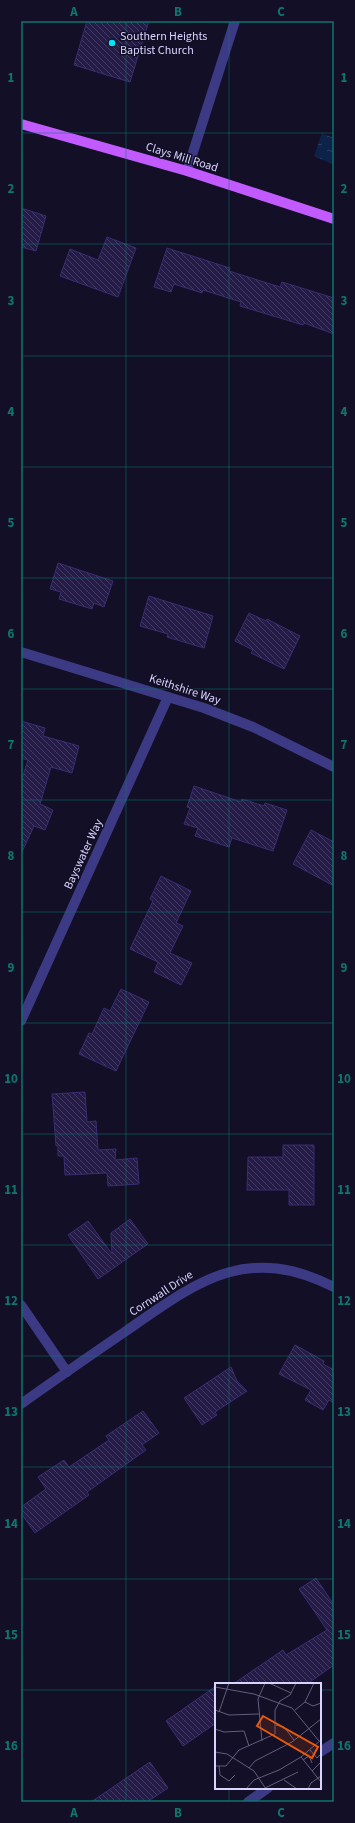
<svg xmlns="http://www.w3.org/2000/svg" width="355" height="1823" font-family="'Source Sans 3',sans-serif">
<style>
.water{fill:url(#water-ripples)}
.building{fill:url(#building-back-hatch);stroke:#3b2d73}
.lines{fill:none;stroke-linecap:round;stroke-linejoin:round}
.minor{stroke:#3d3a85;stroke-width:10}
.major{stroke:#c25bff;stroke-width:10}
.grid{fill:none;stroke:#0f766e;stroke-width:1;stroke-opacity:0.55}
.poi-dot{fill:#00e5ff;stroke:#130f26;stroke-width:1.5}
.labels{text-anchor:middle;stroke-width:3;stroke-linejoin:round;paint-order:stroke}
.poi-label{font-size:12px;fill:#d9d4ff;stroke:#130f26;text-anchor:start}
.street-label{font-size:12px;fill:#d9d4ff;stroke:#130f26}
.inset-road{fill:none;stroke:#625e7d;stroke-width:1}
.view{fill:#e8590c;fill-opacity:0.15;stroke:#e8590c;stroke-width:2}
.inset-edge{fill:none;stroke:#d9d4ff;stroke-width:2}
.neatline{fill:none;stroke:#0f766e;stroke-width:1.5}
.grid-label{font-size:13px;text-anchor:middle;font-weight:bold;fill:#0f766e}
</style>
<defs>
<pattern id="water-ripples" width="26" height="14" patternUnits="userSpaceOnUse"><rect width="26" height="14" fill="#0c2248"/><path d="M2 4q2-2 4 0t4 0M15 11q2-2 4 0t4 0" fill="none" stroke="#2f4163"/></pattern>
<pattern id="building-back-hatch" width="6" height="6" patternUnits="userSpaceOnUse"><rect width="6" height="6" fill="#241b47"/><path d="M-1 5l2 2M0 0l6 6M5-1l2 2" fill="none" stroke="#433b63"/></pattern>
</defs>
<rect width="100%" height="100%" fill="#130f26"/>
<polygon class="water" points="322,133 334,138 334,165 314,156"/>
<g class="building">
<polygon points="87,21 149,21 130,82 74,65"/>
<polygon points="21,208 46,216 36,251 21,247"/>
<polygon points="107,237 136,248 118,297 60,276 70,249 98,260"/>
<polygon points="167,248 230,268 229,271 280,287 282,282 334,298 334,334 304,323 303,325 240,306 241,302 203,290 202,293 174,284 171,292 154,287"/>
<polygon points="58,563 113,581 104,607 94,603 92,609 59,599 61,592 50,589"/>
<polygon points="149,596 213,616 204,648 167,637 168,634 140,626"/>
<polygon points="249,613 266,621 267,619 300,636 284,669 251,653 253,650 235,641"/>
<polygon points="21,721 45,728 43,736 79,746 72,773 51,767 40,804 53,810 45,830 34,826 21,854 21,782 28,760 21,758"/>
<polygon points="194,786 241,802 242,799 264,806 265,803 287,810 273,851 232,838 229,847 195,836 198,828 184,824 190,808 187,807"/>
<polygon points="311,830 334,842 334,886 293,864"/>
<polygon points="161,876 191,891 176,923 183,926 170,953 192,963 181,985 154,972 158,962 130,949 153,901 150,899"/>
<polygon points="121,989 149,1002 116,1071 79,1054 89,1033 92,1034 104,1008 110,1011"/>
<polygon points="85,1092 87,1122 96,1121 98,1150 116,1149 115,1160 137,1158 139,1184 108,1186 107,1173 65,1175 64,1156 58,1156 58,1145 56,1146 52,1094"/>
<polygon points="283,1145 314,1145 314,1205 289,1205 289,1190 247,1190 248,1157 283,1157"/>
<polygon points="130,1219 148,1244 98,1279 68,1235 88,1221 112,1254 111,1233"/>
<polygon points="295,1345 324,1361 323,1364 334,1370 334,1403 329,1400 323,1410 305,1400 311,1390 279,1374"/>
<polygon points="231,1367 237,1381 247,1391 215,1412 217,1415 202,1425 184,1398"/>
<polygon points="143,1411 159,1433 142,1445 146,1450 87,1492 89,1495 35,1533 21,1513 21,1507 46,1489 38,1477 64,1460 69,1467 109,1440 106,1436"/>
<polygon points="316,1578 334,1605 334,1665 307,1684 233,1684 283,1650 286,1655 327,1630 299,1589"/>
<polygon points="216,1686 216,1723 183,1746 166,1721"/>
<polygon points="150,1762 168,1788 147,1802 91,1802"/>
</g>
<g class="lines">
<g class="minor">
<polyline points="187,171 235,21"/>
<polyline points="21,652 204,708 253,727 334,767"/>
<polyline points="21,1021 168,697"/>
<polyline points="21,1305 67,1372"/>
<path d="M21 1404C56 1379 91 1355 126 1331 198 1281 246 1243 334 1287"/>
<polyline points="320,1752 334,1743"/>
<polyline points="248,1802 268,1788"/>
</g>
<polyline class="major" points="21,124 187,171 334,219"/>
</g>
<path class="grid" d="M126 21V1802M229 21V1684M21 133H334M21 244H334M21 356H334M21 467H334M21 578H334M21 689H334M21 800H334M21 912H334M21 1023H334M21 1134H334M21 1245H334M21 1356H334M21 1467H334M21 1579H334M21 1690H216M320 1690H334M229 1788V1802"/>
<circle class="poi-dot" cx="112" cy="43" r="4"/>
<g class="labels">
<g class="poi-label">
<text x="120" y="40">Southern Heights<tspan x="120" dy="14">Baptist Church</tspan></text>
</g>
<g class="street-label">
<text transform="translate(182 157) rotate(17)" y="4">Clays Mill Road</text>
<text transform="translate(185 689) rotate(18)" y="4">Keithshire Way</text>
<text transform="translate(83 854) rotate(-65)" y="4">Bayswater Way</text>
<text transform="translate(161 1293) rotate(-33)" y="4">Cornwall Drive</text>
</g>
</g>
<g transform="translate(215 1683)">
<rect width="106" height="106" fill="#130f26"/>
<path class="inset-road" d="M54 0 76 10M0 4 39 11 77 25 104 58M90 19 98 23 106 20M0 27 14 32 44 31M80 27 90 19 99 0M4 29 14 0M61 42 69 44 79 57M0 46 9 49 29 48 34 63M47 58 43 16 50 0M95 67 102 75 105 72M0 69 12 71 39 88 51 106M86 74 106 99M88 77 94 73 97 80M0 83H11L24 67 60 51V27L65 18 75 12 81 0M4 83 5 92 14 98 20 92M34 85 40 78 77 59 106 36M97 88 106 79M69 97 82 106M50 105 83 89M31 106 39 97 64 87 86 74 106 57M93 106 96 100 106 93"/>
<path class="view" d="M48 33 103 64 97 75 42 43Z"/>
<rect width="106" height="106" class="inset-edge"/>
</g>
<rect width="355" height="1823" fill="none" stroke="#130f26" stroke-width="44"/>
<rect x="22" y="22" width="311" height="1779" class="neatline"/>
<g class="grid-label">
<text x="74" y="16">A</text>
<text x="178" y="16">B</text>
<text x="281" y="16">C</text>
<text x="11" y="82">1</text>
<text x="344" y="82">1</text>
<text x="11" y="193">2</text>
<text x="344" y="193">2</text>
<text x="11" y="305">3</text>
<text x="344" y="305">3</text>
<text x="11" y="416">4</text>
<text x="344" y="416">4</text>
<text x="11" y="527">5</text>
<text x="344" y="527">5</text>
<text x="11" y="638">6</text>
<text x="344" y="638">6</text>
<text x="11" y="749">7</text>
<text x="344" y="749">7</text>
<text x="11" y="860">8</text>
<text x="344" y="860">8</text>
<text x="11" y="972">9</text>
<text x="344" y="972">9</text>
<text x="11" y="1083">10</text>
<text x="344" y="1083">10</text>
<text x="11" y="1194">11</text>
<text x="344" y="1194">11</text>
<text x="11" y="1305">12</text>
<text x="344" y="1305">12</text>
<text x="11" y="1416">13</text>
<text x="344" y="1416">13</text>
<text x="11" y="1528">14</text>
<text x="344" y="1528">14</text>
<text x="11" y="1639">15</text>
<text x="344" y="1639">15</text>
<text x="11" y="1750">16</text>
<text x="344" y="1750">16</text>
<text x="74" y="1817">A</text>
<text x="178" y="1817">B</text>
<text x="281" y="1817">C</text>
</g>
</svg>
